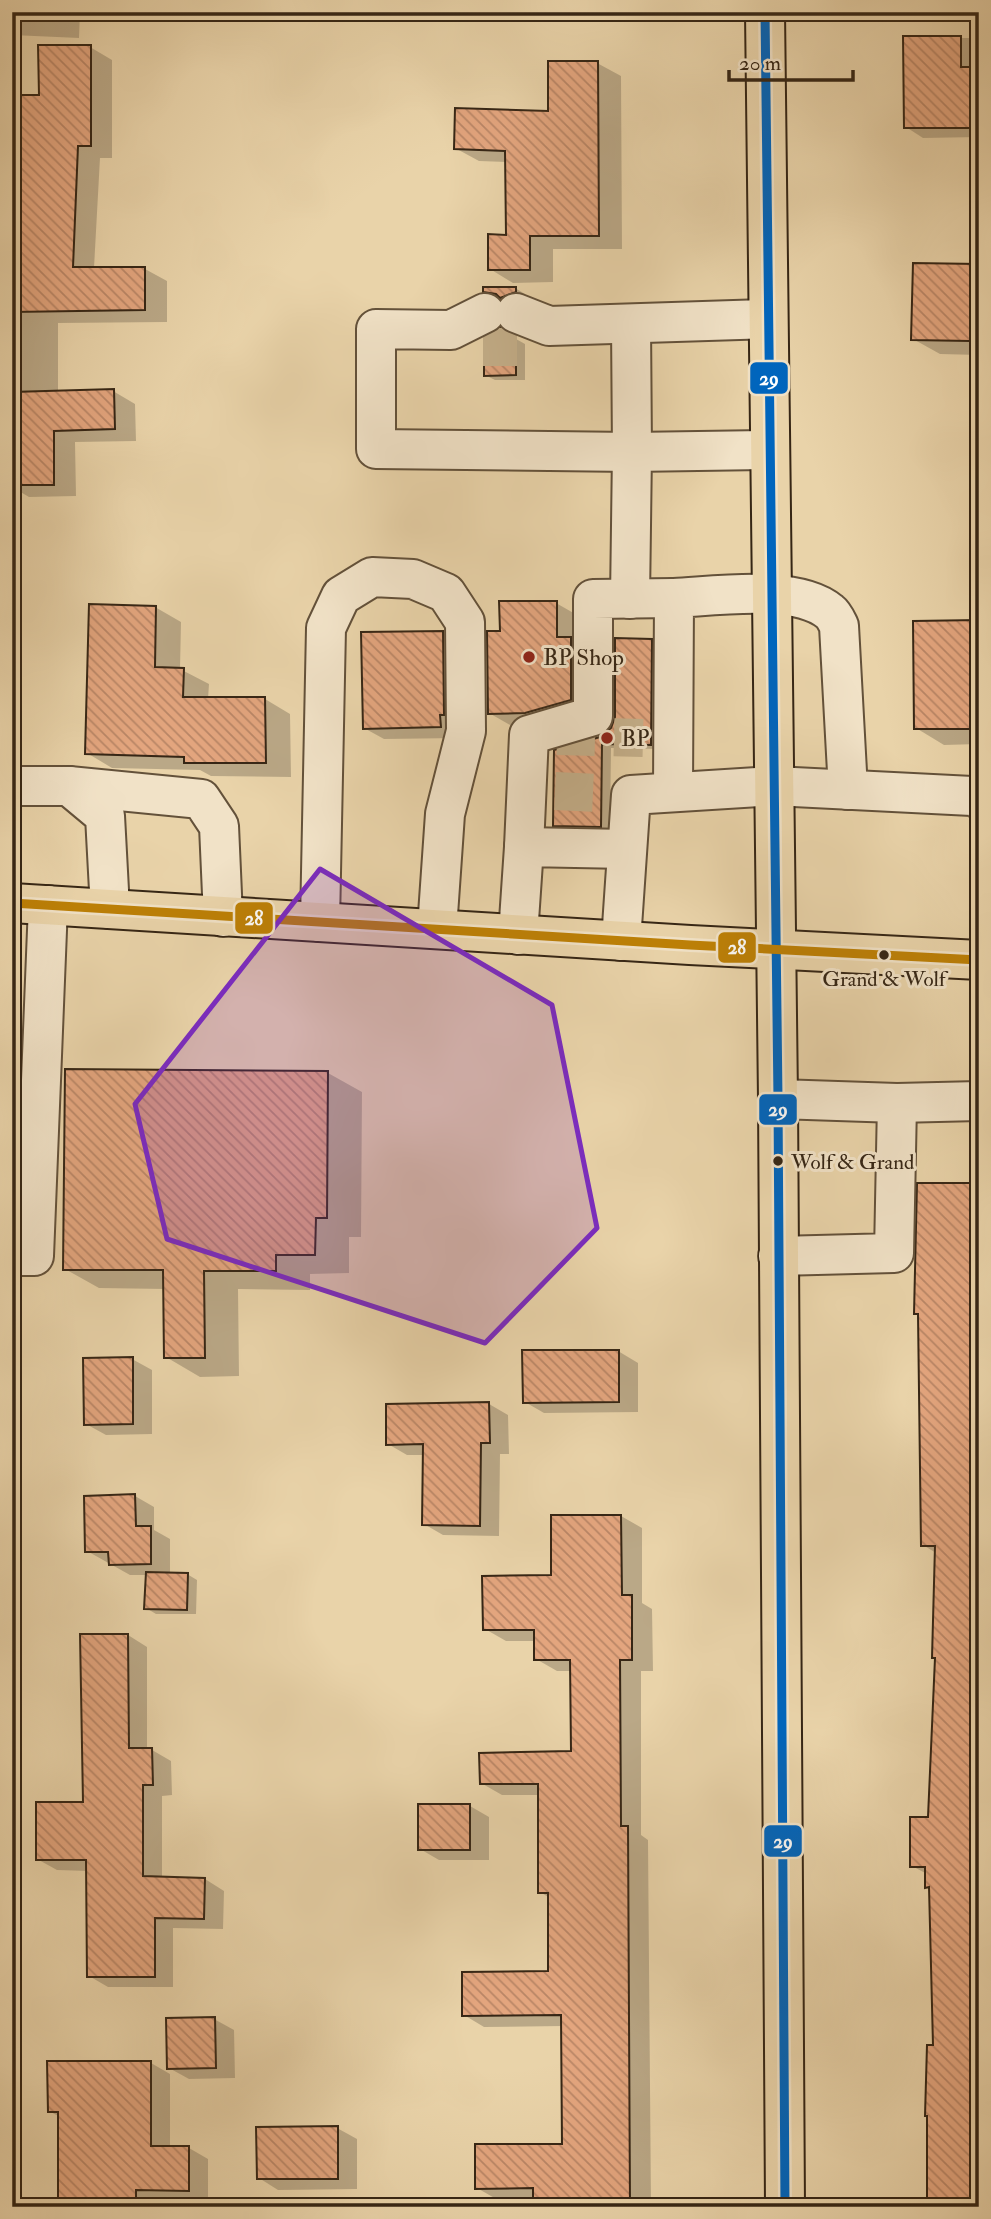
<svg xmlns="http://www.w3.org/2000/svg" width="991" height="2219" font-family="'IM FELL Double Pica',serif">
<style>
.shadow{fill:#0003}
.building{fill:url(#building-back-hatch);stroke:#362615;stroke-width:2}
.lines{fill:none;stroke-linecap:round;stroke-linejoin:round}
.minor-tunnel{stroke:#c5b08b;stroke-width:38;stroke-dasharray:38 19;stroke-linecap:butt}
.minor-casing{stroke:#63513a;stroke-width:42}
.major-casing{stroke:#362615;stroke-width:42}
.minor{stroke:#f1e2c7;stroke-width:38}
.major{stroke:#e9d3a9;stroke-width:38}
.bus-1-casing{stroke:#f1e2c7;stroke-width:14}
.bus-2-casing{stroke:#f1e2c7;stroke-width:14}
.bus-1{stroke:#0065bd;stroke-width:9}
.bus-2{stroke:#bd8006;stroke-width:9}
.marked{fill:#7b2cbf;fill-opacity:0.2;stroke:#7b2cbf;stroke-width:5;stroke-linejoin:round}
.poi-dot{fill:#8f2418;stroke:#f1e2c7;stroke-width:2.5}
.bus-dot{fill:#362615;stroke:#f1e2c7;stroke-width:2.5}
.labels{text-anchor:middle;stroke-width:6;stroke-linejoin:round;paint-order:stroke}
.bus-label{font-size:21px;fill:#362615;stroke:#f1e2c7}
.poi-label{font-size:23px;fill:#362615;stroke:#f1e2c7;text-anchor:start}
.line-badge{stroke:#f1e2c7;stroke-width:2.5}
.badge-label{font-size:19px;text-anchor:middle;font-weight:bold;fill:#fff}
</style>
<defs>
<pattern id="building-back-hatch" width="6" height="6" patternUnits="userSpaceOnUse" patternTransform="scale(1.75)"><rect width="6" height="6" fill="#e3a57e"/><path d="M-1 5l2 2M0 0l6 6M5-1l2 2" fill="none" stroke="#b98666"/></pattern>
</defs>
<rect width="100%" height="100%" fill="#e9d3a9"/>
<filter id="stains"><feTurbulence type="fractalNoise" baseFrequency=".00286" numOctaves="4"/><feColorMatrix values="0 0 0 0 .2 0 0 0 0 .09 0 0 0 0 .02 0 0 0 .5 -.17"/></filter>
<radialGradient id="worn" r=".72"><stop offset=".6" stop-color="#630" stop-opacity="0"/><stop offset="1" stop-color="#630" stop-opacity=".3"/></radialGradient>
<g class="shadow">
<polygon points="12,12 80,12 79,38 12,35"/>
<polygon points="905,38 979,38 979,137 923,138 906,127"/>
<polygon points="90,47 112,60 112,158 100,158 94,268 145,269 167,281 167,322 58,323 58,392 113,391 135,404 136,441 75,442 76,496 29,497 12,487 12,97 40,97"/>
<polygon points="597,63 621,76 622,249 553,249 553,282 513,283 490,269 508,236 507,162 479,161 455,148 550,112"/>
<polygon points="979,266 979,355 940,354 913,339"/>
<polygon points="515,288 525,294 525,297 511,303 485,291"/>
<polygon points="500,330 525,344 525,380 495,380 485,375"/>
<polygon points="556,603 584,619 599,715 517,729 489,713 502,633"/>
<polygon points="155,607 181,622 180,669 209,684 208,699 265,699 290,714 291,777 211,776 200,770 112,768 87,753"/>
<polygon points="979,622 979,744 944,745 916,728"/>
<polygon points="443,633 462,644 459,738 384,739 364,728"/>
<polygon points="651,640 661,646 660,749 611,748 610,831 564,830 555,825 601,738 612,729"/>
<polygon points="328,1073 362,1092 361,1237 349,1237 349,1273 310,1274 310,1290 238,1289 239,1376 200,1377 166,1357 165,1289 99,1288 65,1269"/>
<polygon points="979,1185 979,2207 934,2207 929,2204 935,2047 931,1888 927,1886 927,1874 912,1866 930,1819 936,1658 936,1553 923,1545 919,1315 916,1313"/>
<polygon points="618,1351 638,1363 638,1412 544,1413 525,1402"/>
<polygon points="132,1359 152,1370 152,1434 106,1435 86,1424"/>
<polygon points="489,1404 508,1415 509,1454 500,1454 499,1536 443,1535 424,1524 424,1455 407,1455 388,1444"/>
<polygon points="135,1496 154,1507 154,1530 170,1539 170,1574 187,1574 197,1580 196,1614 156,1614 146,1608 147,1575 130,1575 87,1551"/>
<polygon points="621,1516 642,1528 642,1603 652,1609 653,1671 641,1671 641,1835 648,1840 651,2207 538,2207 535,2205 535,2199 498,2200 477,2188 564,2146 563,2026 484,2027 464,2015 550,1973 550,1898 540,1892 540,1795 502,1795 481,1783 573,1753 572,1671 557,1671 536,1659 536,1641 506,1641 485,1629 553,1577"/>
<polygon points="128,1635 147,1647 147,1750 152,1750 171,1761 172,1795 162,1796 162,1878 205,1879 224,1891 223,1929 173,1928 173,1987 108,1987 89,1976 88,1871 57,1870 37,1859 85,1804"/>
<polygon points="470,1806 489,1817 489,1860 439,1860 420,1849"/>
<polygon points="214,2019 234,2030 235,2078 189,2079 169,2068"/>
<polygon points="151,2063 170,2074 170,2148 189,2148 208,2159 208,2201 155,2201 155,2207 60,2207 60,2117 49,2111"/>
<polygon points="337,2128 357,2139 357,2189 278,2190 259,2178"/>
</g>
<g class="building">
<polygon points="903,36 961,36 961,67 979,67 979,128 904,128"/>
<polygon points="38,45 91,45 91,146 78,146 73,267 145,267 145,310 12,312 12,95 39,95"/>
<polygon points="548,61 598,61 599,236 530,236 530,270 488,270 488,234 506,235 505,151 454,149 455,108 548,111"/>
<polygon points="913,263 979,264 979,318 970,318 970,341 911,340"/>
<polygon points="483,287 516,287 516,292 500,298 496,294 483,292"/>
<polygon points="500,328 516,336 516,375 484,376 484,338"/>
<polygon points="114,389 115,429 54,431 54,485 12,485 12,392"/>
<polygon points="499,601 557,601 557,637 571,637 571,700 525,713 488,714 487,631 500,631"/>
<polygon points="89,604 156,606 155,667 184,668 183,697 265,697 266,763 184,763 184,757 85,754"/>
<polygon points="979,620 979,729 914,729 913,621"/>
<polygon points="443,631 444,715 440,715 441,727 363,729 361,632"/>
<polygon points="615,638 652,639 651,745 602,744 601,827 553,826 554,750 600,737 611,728 615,717"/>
<polygon points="65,1069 328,1071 327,1218 316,1218 315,1255 276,1255 276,1271 204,1271 205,1358 164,1358 163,1270 63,1270"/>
<polygon points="917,1183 979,1183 979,1315 971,1315 971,1480 979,1480 979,1775 973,1774 979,2046 977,2152 979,2152 979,2205 927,2205 927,2116 925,2116 927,2045 933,2045 929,1887 925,1888 925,1867 910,1867 910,1817 928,1817 935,1658 932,1658 935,1546 921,1546 918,1314 914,1314"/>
<polygon points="522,1350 619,1350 619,1402 523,1403"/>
<polygon points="133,1357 133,1424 84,1425 83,1358"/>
<polygon points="489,1402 490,1443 481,1443 480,1526 422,1525 423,1444 386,1445 386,1404"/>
<polygon points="135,1494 136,1526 151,1526 151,1564 109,1565 108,1552 85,1552 84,1496"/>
<polygon points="551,1515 621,1515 622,1595 632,1595 632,1660 620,1660 621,1826 628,1826 630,2207 533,2206 533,2188 475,2189 475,2144 562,2144 561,2015 462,2016 462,1972 548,1971 548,1893 538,1893 538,1784 480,1784 479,1753 571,1751 570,1660 534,1660 534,1630 483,1630 482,1576 551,1575"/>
<polygon points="146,1572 188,1573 187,1610 144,1609"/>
<polygon points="80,1634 128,1634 129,1748 152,1748 153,1785 143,1785 143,1876 205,1878 204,1919 155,1918 155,1977 87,1977 86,1860 36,1860 36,1802 83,1802"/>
<rect x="418" y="1804" width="52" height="46"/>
<polygon points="215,2017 216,2068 167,2069 166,2018"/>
<polygon points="47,2061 151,2061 151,2146 189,2146 189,2191 136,2190 136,2207 58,2207 58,2112 48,2112"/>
<polygon points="338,2126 338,2179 257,2179 256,2127"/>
</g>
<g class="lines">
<g class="minor-tunnel">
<polyline points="483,347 517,347"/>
<polyline points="557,736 643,738"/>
<polyline points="555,791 601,793"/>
</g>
<g class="minor-casing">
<g id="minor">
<polyline points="485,313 451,330 376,329 376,449 632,452 631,324"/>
<polyline points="516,313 549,326 768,319"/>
<polyline points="630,599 632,452 770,450"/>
<polyline points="12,786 69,786 105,816 110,909"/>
<polyline points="69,786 201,799 219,826 223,917"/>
<path d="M673 791 674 598C716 596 797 584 830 612 834 615 837 622 839 626L848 790"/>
<polyline points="524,847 529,735 593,716 593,599 674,598"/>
<polyline points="320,922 326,628 341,596 372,577 413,579 446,593 465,622 466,731 445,814 437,929"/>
<polyline points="518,935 524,847 627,849"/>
<polyline points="621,941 631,795 774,786 972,796 979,799"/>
<polyline points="778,1099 897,1103 979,1101"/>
<polyline points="12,1256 34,1256 48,905"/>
<polyline points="778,1256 894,1253 897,1103"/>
</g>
</g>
<g class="major-casing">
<g id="major">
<polyline points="765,12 778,1099 785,2207"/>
<polyline points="12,903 690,945 979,960"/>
</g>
</g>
<use href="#minor" class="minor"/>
<use href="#major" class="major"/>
<g class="bus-1-casing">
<polyline id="bus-1" points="765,12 778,1099 785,2207"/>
</g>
<g class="bus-2-casing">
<polyline id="bus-2" points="12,903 690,945 979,960"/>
</g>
<use href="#bus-1" class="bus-1"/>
<use href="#bus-2" class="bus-2"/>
</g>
<path class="marked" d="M320 869 552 1005 597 1228 485 1343 167 1239 135 1104Z"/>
<g class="poi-dot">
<circle cx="529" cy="657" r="7"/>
<circle cx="607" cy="738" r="7"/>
</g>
<g class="bus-dot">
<circle cx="884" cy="955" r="6"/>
<circle cx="778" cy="1161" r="6"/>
</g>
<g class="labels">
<g class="bus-label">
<text x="884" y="986">Grand &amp; Wolf</text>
<text x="791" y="1169" text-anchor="start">Wolf &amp; Grand</text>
</g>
<g class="poi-label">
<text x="543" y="665">BP Shop</text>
<text x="621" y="746">BP</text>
</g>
</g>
<g class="line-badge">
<rect x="749" y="361" width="40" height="34" rx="7" fill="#0065bd"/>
<rect x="234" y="901" width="40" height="34" rx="7" fill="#bd8006"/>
<rect x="717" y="931" width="40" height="33" rx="7" fill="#bd8006"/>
<rect x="758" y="1093" width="40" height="33" rx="7" fill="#0065bd"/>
<rect x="763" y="1824" width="40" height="34" rx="7" fill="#0065bd"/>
</g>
<g class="badge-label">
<text x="769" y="385">29</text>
<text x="254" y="925">28</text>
<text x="737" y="954">28</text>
<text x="778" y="1116">29</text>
<text x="783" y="1848">29</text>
</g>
<rect width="991" height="2219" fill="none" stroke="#e9d3a9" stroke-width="42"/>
<rect x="14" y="14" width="963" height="2191" fill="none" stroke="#362615" stroke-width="3.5"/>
<rect x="21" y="21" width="949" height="2177" fill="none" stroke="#362615" stroke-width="2"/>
<path d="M729 70v10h124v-10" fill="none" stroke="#362615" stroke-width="3.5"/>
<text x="739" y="70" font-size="21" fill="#362615" stroke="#f1e2c7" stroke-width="5" paint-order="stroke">20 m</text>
<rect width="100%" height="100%" filter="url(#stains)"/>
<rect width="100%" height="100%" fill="url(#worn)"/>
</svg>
